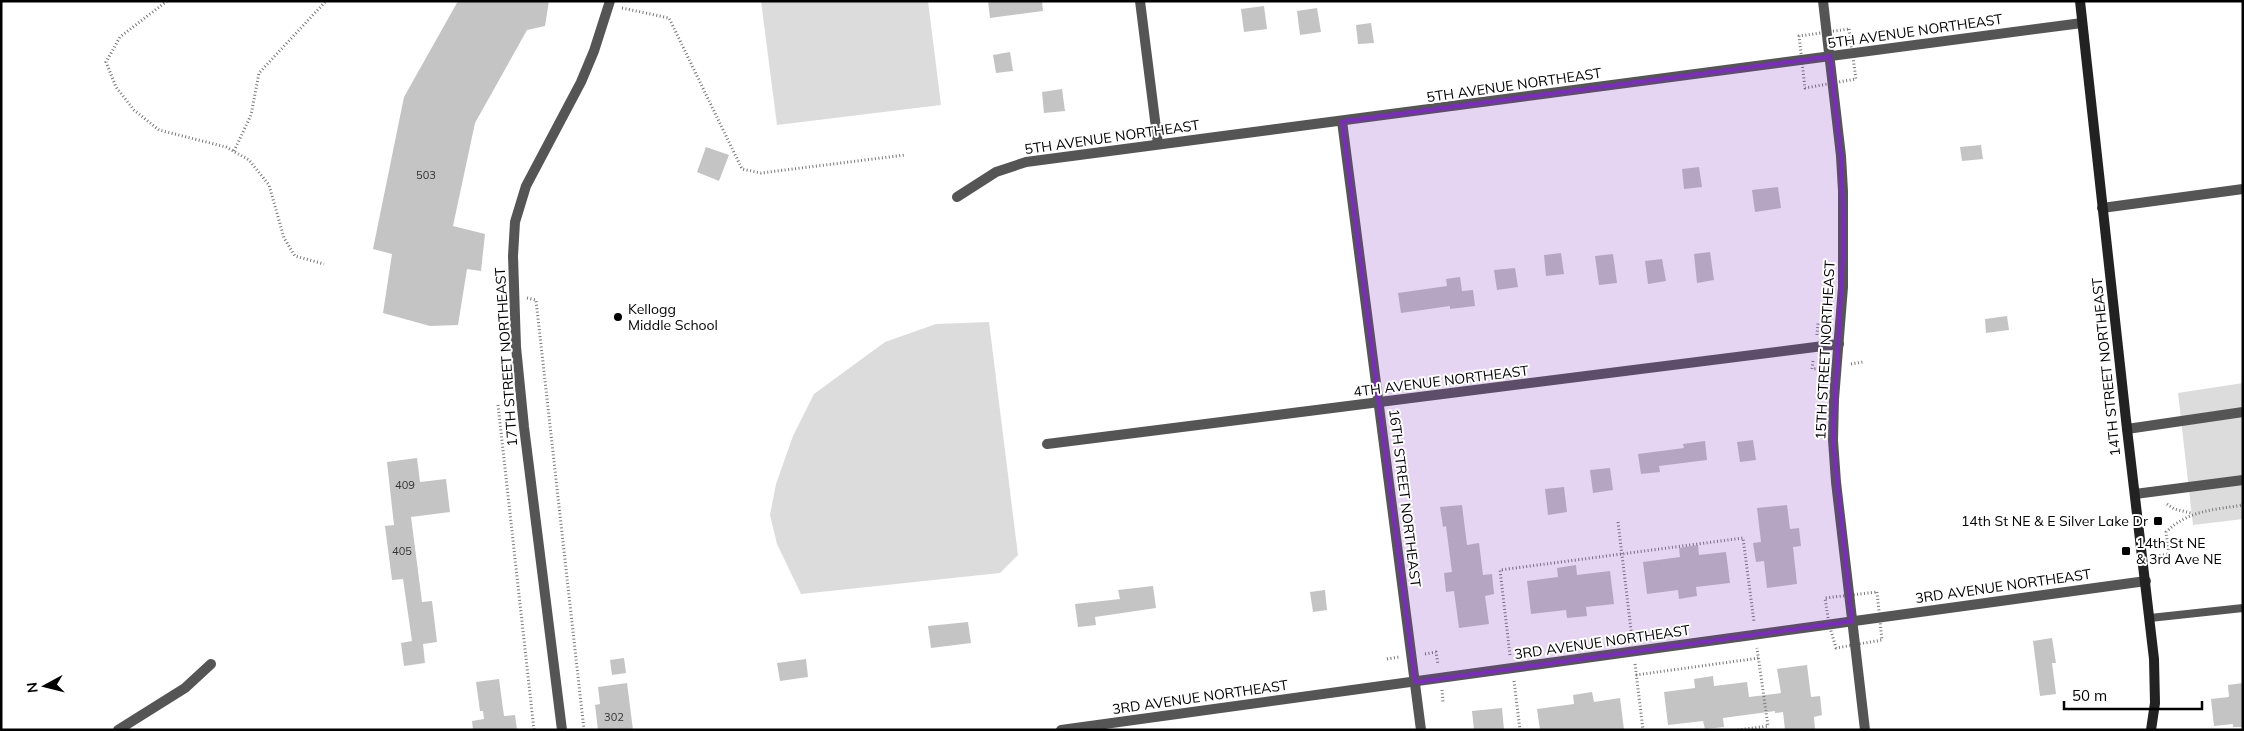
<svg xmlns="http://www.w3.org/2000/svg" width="2244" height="731" font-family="Mulish,sans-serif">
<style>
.green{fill:#dcdcdc}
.building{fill:#c4c4c4}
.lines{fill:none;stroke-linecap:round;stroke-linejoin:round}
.path{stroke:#777;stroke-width:3;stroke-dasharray:1 2.5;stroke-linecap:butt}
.service{stroke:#555;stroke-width:8}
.minor{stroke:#555;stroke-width:10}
.tertiary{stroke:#555;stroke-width:10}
.secondary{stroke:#222;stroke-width:10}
.marked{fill:#7b2cbf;fill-opacity:0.2;stroke:#7b2cbf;stroke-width:4;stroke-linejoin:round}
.poi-dot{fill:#000;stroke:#fff;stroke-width:2}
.labels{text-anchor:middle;stroke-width:4;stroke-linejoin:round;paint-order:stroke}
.number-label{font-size:11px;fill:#313131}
.street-label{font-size:14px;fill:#000;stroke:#fff}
.poi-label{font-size:14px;fill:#000;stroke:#fff;text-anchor:start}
</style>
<rect width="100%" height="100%" fill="#fff"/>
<g class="green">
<polygon points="761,1 928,1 941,105 777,125"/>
<polygon points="989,322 1018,555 1000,573 801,594 777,544 770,515 776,484 793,436 814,394 885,342 936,324"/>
<polygon points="2243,383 2243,519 2193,525 2178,393"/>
</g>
<g class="building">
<polygon points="458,1 549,1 545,26 527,30 475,123 453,226 485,234 481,271 467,269 458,325 430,326 383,313 392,254 373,249 404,97"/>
<polygon points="988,1 1042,1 1043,11 990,18"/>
<polygon points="1264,6 1267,29 1244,32 1241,9"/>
<polygon points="1317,8 1321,32 1300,35 1297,11"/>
<polygon points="1371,23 1374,43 1358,44 1356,25"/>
<polygon points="1010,52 1013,71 996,73 993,55"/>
<polygon points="1062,89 1065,111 1044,113 1042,92"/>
<polygon points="1981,145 1983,159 1962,161 1960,147"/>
<polygon points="706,147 729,155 719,181 697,172"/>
<polygon points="1699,167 1702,187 1684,189 1682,169"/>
<polygon points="1778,187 1781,208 1755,212 1752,190"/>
<polygon points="1710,252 1714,280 1697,283 1694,254"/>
<polygon points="1561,253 1564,274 1546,276 1544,255"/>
<polygon points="1613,254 1617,283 1599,285 1595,256"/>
<polygon points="1662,259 1666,281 1648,284 1645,261"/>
<polygon points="1515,268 1518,287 1497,290 1494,270"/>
<polygon points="1460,277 1462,291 1473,290 1475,306 1450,309 1450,306 1401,313 1398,293 1447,286 1446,279"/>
<polygon points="2007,316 2009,330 1986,333 1985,319"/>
<polygon points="1753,440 1756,460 1740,462 1737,442"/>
<polygon points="1705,441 1707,460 1659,466 1660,472 1641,474 1638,454 1684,448 1683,444"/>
<polygon points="417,458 420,482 446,479 450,512 411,517 422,602 432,601 437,642 423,644 425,663 404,666 401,643 412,641 403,579 392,580 385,526 394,525 387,462"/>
<polygon points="1610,468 1613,490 1593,493 1590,470"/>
<polygon points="1564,487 1567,512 1548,515 1545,489"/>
<polygon points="1462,505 1467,545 1479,543 1483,575 1492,574 1494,594 1485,596 1489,624 1459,628 1454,591 1446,592 1444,573 1452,572 1446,526 1443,527 1440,507"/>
<polygon points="1787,505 1790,529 1799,528 1801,546 1793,547 1797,584 1767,588 1764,561 1756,562 1753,543 1761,542 1757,508"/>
<polygon points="1698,545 1699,555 1726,552 1730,583 1696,587 1697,596 1679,599 1678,590 1647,594 1643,562 1680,557 1679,548"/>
<polygon points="1576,565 1577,575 1610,571 1614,604 1586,607 1587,616 1567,618 1566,610 1531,614 1527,581 1558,577 1557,568"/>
<polygon points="1153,586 1156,608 1095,617 1096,625 1078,627 1075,604 1120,599 1118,590"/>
<polygon points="1325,590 1327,610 1313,612 1310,592"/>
<polygon points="968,622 971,643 931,648 928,626"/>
<polygon points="2052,638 2056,663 2052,663 2056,694 2040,696 2033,641"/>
<polygon points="624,658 626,673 612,675 610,660"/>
<polygon points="806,659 808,677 780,681 777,663"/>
<polygon points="1807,665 1811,697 1820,696 1822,715 1814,717 1815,730 1785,730 1783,712 1775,713 1775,711 1723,718 1724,727 1705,729 1703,721 1668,725 1664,692 1695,688 1694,679 1713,676 1714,686 1747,682 1749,697 1781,693 1777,669"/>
<polygon points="499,679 504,716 515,715 517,730 473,730 472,721 484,719 483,711 480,711 476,682"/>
<polygon points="627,683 633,730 598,730 595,705 600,704 598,687"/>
<polygon points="2243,683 2243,727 2233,727 2233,724 2214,726 2211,699 2229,697 2228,685"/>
<polygon points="1592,692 1594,702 1620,698 1624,730 1540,730 1537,709 1574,704 1573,695"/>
<polygon points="1502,708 1504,730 1474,730 1472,711"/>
</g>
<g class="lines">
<g class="path">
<polyline points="167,1 120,37 106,62 116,87 134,110 159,130 226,147 249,160 269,185 284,238 295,256 324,264"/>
<polyline points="622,8 669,18 742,169 761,173 905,155"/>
<polygon points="1849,29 1856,79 1805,88 1799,36"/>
<polyline points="234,151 251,115 259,73 326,1"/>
<polyline points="527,298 536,300 584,730"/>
<polyline points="1817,335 1818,323"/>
<polyline points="1813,361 1812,369 1825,368"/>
<polyline points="1851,364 1863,362"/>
<polyline points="498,405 534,730"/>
<polyline points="2167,504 2174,509 2191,513"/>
<polyline points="1618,522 1632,638"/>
<path d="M2156 556 2169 554 2166 532C2189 510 2213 510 2243 505"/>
<polygon points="1877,592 1882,640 1836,648 1829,624 1825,598"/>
<polyline points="1425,654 1436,652 1438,664"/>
<polyline points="1510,655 1500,570 1743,538 1754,622"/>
<polyline points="1387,659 1399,657"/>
<polyline points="1635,664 1643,730"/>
<polyline points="1636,675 1759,658"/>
<polyline points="1514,681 1520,730"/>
<polyline points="1442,690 1443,702"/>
<polyline points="1738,730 1768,726 1757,648"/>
</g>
<polyline class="service" points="2150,618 2243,608"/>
<g class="minor">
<polyline points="1140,1 1158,144"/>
<polyline points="1823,1 1841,156 1843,191 1843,287 1834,399 1833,440 1836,482 1865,730"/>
<polyline points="1342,121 1421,730"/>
<polyline points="957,197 996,172 1026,162 2082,23"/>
<polyline points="2102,208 2243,189"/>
<polyline points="2127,429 2243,412"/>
<polyline points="1047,444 1839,344"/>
<polyline points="2135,494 2243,480"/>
<polyline points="118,730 185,688 211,664"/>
<polyline points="562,730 524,427 516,347 513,256 515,222 526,186 581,82 594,51 610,1"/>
</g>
<polyline class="tertiary" points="1061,730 2146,581"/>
<polyline class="secondary" points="2080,1 2127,429 2154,659 2155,703 2151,730"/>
</g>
<path class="marked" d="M1830 56 1841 156 1844 238 1833 440 1852 621 1415 682 1342 121Z"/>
<g class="poi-dot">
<circle cx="618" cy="317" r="5"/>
<rect x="2153" y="516" width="10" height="10" rx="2.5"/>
<rect x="2121" y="546" width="10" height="10" rx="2.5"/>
</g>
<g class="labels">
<g class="number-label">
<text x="426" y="179">503</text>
<text x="405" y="489">409</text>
<text x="402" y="555">405</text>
<text x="614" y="721">302</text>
</g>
<g class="street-label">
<text transform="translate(1915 31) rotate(-8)" y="5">5TH AVENUE NORTHEAST</text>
<text transform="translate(1514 85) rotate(-8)" y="5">5TH AVENUE NORTHEAST</text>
<text transform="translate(1112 137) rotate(-8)" y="5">5TH AVENUE NORTHEAST</text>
<text transform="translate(1825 350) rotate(-87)" y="5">15TH STREET NORTHEAST</text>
<text transform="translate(506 357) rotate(-94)" y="5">17TH STREET NORTHEAST</text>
<text transform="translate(2106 367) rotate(-96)" y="5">14TH STREET NORTHEAST</text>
<text transform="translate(1441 381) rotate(-7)" y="5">4TH AVENUE NORTHEAST</text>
<text transform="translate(1405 498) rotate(83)" y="5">16TH STREET NORTHEAST</text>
<text transform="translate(2003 586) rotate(-8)" y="5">3RD AVENUE NORTHEAST</text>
<text transform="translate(1602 642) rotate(-8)" y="5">3RD AVENUE NORTHEAST</text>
<text transform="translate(1200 697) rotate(-8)" y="5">3RD AVENUE NORTHEAST</text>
</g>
<g class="poi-label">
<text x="628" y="314">Kellogg<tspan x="628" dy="16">Middle School</tspan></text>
<text x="2148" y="526" text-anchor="end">14th St NE &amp; E Silver Lake Dr</text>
<text x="2136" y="548">14th St NE<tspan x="2136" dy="16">&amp; 3rd Ave NE</tspan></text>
</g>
</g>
<rect width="2244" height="731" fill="none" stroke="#000000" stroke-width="5"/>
<g transform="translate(45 686) rotate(263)" stroke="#ffffff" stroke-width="4" paint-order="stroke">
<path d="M0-4L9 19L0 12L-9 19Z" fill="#000000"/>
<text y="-8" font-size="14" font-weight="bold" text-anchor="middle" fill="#000000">N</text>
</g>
<path d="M2064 701v8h138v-8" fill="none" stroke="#000000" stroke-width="2.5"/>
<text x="2072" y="701" font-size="15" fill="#000000" stroke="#ffffff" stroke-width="4" paint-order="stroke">50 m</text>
</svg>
